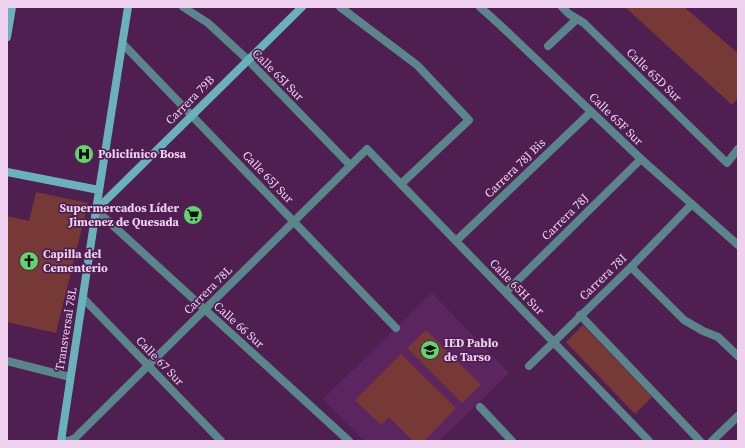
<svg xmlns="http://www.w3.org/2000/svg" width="745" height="448" font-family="'Source Serif 4',serif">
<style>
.built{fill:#5b265f}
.green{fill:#763936}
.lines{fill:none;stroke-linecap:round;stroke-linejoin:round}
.street{stroke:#5a868b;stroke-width:8}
.secondary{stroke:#6ab2bb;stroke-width:8}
.labels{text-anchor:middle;stroke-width:3.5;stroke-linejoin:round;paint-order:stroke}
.street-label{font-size:12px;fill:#eed1ef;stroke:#4f1f52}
.poi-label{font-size:12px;font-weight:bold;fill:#eed1ef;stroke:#4f1f52;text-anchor:start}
</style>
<rect width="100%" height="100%" fill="#4f1f52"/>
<polygon class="built" points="432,293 509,373 439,441 364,441 323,399"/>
<g class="green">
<polygon points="625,7 684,7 738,53 738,98 732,105"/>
<polygon points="36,192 88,203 56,333 7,322 7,216 29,221"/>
<polygon points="583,325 652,397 635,414 566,342"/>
<polygon points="426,330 481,385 462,403 407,348"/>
<polygon points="401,354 456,408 424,441 413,441 389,417 381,425 355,400"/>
</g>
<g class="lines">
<g class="street">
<polyline points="183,7 208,23 248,60 350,165"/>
<polyline points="340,7 417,65 469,120 401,184"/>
<polyline points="480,7 500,25 641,159 738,245"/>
<polyline points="562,7 569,14 584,23 727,163 738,149"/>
<polyline points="123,44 396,328"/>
<polyline points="548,46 577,19"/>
<polyline points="96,210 349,441"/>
<polyline points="456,241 591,112"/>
<polyline points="631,267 684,320 703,331 718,337 738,356"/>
<polyline points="506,292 641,159"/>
<polyline points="83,298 221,441"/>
<polyline points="580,315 700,441"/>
<polyline points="7,361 70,377"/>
<polyline points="529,366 631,267 692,204"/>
<polyline points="480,407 512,441"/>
<polyline points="62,440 69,441 75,438 367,149 649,441"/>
<polyline points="712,441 738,416"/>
</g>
<g class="secondary">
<polyline points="7,37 12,7"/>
<polyline points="7,172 99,190"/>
<polyline points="96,210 302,7"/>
<polyline points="61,441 96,210 128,7"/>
</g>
</g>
<defs>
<g id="hospital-disc" transform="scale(1)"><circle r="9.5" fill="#61d46a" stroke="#4f1f52"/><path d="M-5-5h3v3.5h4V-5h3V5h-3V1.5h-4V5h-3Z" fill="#111"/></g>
<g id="supermarket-disc" transform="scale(1)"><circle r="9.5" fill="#61d46a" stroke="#4f1f52"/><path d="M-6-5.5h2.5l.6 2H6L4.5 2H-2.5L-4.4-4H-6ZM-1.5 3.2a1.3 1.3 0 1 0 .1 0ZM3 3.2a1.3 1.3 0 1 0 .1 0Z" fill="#111"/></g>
<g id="church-disc" transform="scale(1)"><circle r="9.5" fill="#61d46a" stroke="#4f1f52"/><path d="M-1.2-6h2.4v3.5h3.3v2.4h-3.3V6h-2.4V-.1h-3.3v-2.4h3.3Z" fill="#111"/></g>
<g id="school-disc" transform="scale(1)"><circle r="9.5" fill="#61d46a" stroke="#4f1f52"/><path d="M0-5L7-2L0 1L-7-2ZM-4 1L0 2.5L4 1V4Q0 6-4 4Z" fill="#111"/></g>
</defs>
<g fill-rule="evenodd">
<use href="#hospital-disc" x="84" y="154"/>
<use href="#supermarket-disc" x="193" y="215"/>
<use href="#church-disc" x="29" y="261"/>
<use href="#school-disc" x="430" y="350"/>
</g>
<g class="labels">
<g class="street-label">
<text transform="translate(278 75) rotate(45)" y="4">Calle 65I Sur</text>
<text transform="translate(654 75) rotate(44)" y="4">Calle 65D Sur</text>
<text transform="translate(190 100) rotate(-45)" y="4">Carrera 79B</text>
<text transform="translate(616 119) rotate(44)" y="4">Calle 65F Sur</text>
<text transform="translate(515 168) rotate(-44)" y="4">Carrera 78J Bis</text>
<text transform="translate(268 177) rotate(46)" y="4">Calle 65J Sur</text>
<text transform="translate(565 217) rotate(-45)" y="4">Carrera 78J</text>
<text transform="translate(603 277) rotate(-44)" y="4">Carrera 78I</text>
<text transform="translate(517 287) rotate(46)" y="4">Calle 65H Sur</text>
<text transform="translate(208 290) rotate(-45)" y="4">Carrera 78L</text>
<text transform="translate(239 325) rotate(42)" y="4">Calle 66 Sur</text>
<text transform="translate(66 329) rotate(-81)" y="4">Transversal 78L</text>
<text transform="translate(160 361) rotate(46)" y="4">Calle 67 Sur</text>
</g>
<g class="poi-label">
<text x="98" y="158">Policlínico Bosa</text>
<text x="179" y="212" text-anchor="end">Supermercados Líder<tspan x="179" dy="14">Jimenez de Quesada</tspan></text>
<text x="43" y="258">Capilla del<tspan x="43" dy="14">Cementerio</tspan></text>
<text x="444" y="347">IED Pablo<tspan x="444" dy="14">de Tarso</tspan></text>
</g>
</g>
<rect width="745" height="448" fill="none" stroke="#eed1ef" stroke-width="16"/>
</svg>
